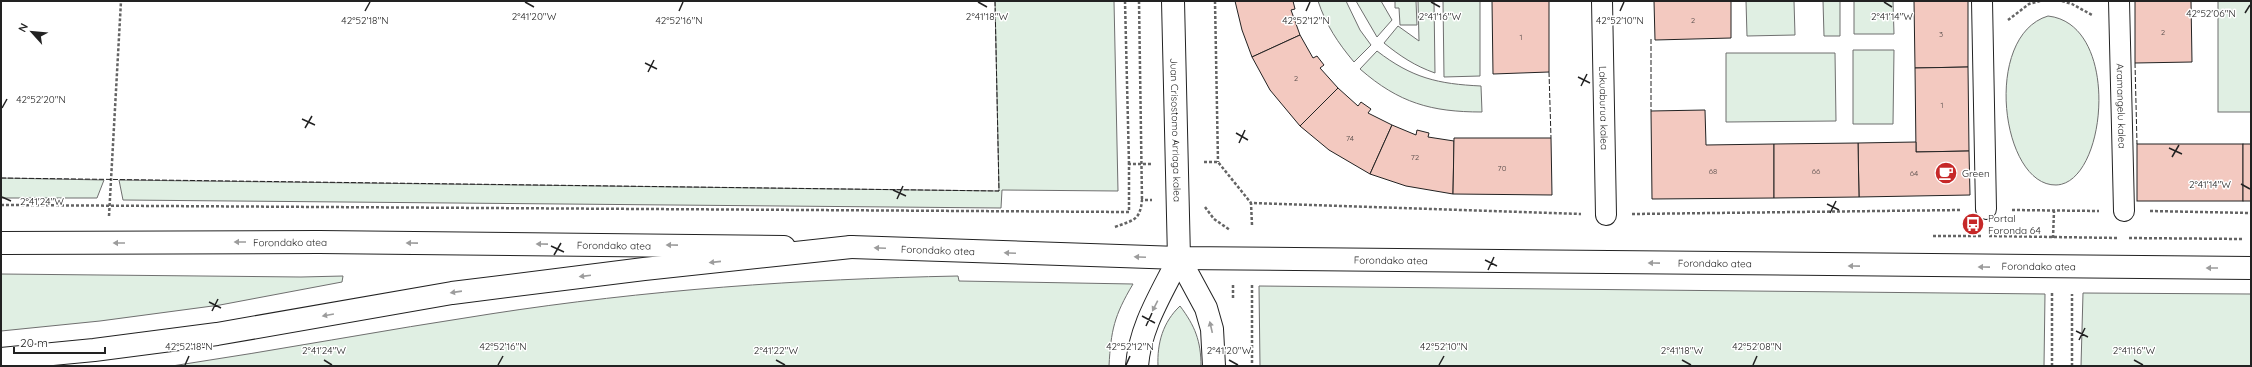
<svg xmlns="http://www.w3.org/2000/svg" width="2252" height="367" font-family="Quicksand,sans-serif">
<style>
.green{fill:#e0efe3;stroke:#6f6f6f}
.building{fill:#f3c9c0;stroke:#222}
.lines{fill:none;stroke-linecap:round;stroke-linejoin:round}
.pedestrian-casing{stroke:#222;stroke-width:22}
.minor-casing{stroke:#222;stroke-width:24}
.secondary-casing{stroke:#222;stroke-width:24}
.primary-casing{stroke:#222;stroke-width:24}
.trunk-casing{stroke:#222;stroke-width:24}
.path{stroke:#646464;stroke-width:2.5;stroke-dasharray:3 2;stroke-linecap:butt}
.pedestrian{stroke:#fff;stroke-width:20}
.minor{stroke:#fff;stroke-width:22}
.secondary{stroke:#fff;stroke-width:22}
.primary{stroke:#fff;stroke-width:22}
.trunk{stroke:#fff;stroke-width:22}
.fence{stroke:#222;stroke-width:1;stroke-dasharray:5 2;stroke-linecap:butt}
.oneway{fill:#9c9c9c}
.ticks{fill:none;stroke:#222;stroke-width:1.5}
.labels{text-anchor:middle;stroke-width:3;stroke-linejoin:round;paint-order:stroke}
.number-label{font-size:8px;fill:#564c4a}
.street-label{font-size:10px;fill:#222;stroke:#fff}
.poi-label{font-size:10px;fill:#222;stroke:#fff;text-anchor:start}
.ticks-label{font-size:10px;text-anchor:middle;fill:#222;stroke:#fff;stroke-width:3;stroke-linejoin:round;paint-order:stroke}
</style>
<rect width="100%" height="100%" fill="#fff"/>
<g class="green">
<polygon points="995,1 1114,1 1118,191 1002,190 1001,208 123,200 119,180 999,191"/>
<path d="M1318 1H1346L1360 30 1371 45 1354 62C1338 43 1326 25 1318 1Z"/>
<polygon points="1356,1 1381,1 1392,20 1377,37"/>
<polygon points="1395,1 1416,1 1417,25 1400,25 1399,8 1395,8"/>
<path d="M1418 1H1434L1435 73C1415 66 1400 56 1384 43L1398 26 1419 41Z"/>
<polygon points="1443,1 1480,1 1480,76 1444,77"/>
<polygon points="1746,1 1794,1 1795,35 1747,36"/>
<polygon points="1823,1 1840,1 1840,36 1824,36"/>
<polygon points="1854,1 1893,1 1894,34 1854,34"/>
<rect x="2218" y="1" width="33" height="111"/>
<path d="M2048 16C2122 24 2107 184 2056 185 2001 186 1982 36 2048 16Z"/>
<polygon points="1853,50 1894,50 1893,124 1853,124"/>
<path d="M1377 51C1412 78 1438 84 1481 86L1482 112C1431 112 1399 103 1360 69Z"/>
<polygon points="1835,53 1836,121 1726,122 1726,53"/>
<polygon points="1,178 104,180 97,198 1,198"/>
<polygon points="1,274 301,277 343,276 342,282 220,305 100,321 1,331"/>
<path d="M958 276 959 281 1133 284C1114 316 1111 330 1109 366H172C279 350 384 330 490 314 645 290 801 279 958 276Z"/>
<polygon points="1259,286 2045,294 2044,366 1260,366"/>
<polygon points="2083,293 2251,294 2251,366 2081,366"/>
<path d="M1180 306C1195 326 1201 341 1201 366H1158C1157 343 1163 322 1180 306Z"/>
</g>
<g class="building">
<polygon points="1235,1 1293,1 1295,9 1291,10 1300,35 1252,57 1242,30"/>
<polygon points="1492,1 1549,1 1549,72 1493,74"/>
<polygon points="1654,1 1731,1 1731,38 1655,40"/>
<polygon points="1914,1 1968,1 1968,67 1915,68"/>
<polygon points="2135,1 2191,1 2192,62 2135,63"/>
<polygon points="1300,35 1313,58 1317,56 1324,65 1320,68 1338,88 1300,126 1270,90 1252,57"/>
<polygon points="1968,67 1969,151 1916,152 1915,68"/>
<polygon points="1338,88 1358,106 1361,102 1371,109 1368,113 1392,125 1370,174 1329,150 1300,126"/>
<polygon points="1705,110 1706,145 1774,144 1774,198 1652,199 1651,111"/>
<polygon points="1392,125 1416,135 1417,130 1429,133 1428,137 1454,141 1453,194 1406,186 1370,174"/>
<polygon points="1454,138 1551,138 1552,195 1453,194"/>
<polygon points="1916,142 1916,152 1969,151 1970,195 1859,197 1858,143"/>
<polygon points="1858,143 1859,197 1774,198 1774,144"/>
<rect x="2137" y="144" width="106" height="57"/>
<rect x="2243" y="144" width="8" height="57"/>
</g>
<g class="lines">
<g class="pedestrian-casing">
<g id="pedestrian">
<path id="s1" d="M1602 1 1606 215"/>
<polyline points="1982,1 1986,209"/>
<path id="s2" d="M2119 1 2124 211"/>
</g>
</g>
<g class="minor-casing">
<g id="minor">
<path id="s3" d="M1173 1 1179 258 1206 308 1212 329 1214 366"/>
<path d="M1137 366C1140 326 1162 293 1179 258"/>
</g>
</g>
<g class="secondary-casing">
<g id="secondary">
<path id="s4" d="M1 243 319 242 784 247"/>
</g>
</g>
<g class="primary-casing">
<g id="primary">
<path id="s5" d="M851 247 1179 258 2251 268"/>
</g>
</g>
<g class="trunk-casing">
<polyline id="trunk" points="1,359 94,350 217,334 452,293 644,269 851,247"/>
</g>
<g class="path">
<polyline points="1125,1 1129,164"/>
<polyline points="1139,1 1142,200"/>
<polyline points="1215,1 1218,162"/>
<polyline points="2062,1 2072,4 2092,15"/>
<polyline points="2008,20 2029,4 2040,1"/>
<polyline points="1204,162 1218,162 1251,203"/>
<polyline points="1,205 1129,212 1129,164 1151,164"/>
<polyline points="1205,207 1214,219 1230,230"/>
<polyline points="2012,210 2099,211"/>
<polyline points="2150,211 2251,213"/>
<polyline points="1632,214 1961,210"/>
<polyline points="109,216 121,1"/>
<polyline points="1252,225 1251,203 1581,214"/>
<path d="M1115 227C1133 220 1140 221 1142 200H1152"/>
<polyline points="1933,236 1982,236"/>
<polyline points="1989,236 2118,238"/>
<polyline points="2053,238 2054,211"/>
<polyline points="2129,238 2242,239"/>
<polyline points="1233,285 1233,300"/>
<polyline points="1252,285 1252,366"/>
<polyline points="2052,366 2052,293"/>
<polyline points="2072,366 2072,294"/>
</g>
<use href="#pedestrian" class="pedestrian"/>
<use href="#minor" class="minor"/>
<use href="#secondary" class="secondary"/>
<use href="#primary" class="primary"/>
<use href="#trunk" class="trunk"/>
<g class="fence">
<polyline points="1651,39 1651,111"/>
<polyline points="2135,63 2137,144"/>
<polyline points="1549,72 1551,138"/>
<polyline points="1,178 999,191 995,1"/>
</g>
</g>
<defs><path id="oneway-solid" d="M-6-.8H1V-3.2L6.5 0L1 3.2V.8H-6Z"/></defs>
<g class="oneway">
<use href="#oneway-solid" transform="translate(240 242) rotate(180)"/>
<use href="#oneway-solid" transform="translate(119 243) rotate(-180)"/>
<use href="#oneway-solid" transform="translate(412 243) rotate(-179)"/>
<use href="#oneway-solid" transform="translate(542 244) rotate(-179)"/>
<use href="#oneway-solid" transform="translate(672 245) rotate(-179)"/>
<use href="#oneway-solid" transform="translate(880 248) rotate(-178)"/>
<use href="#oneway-solid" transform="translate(1010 253) rotate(-178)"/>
<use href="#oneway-solid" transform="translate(1140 257) rotate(-178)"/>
<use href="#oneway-solid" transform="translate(715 262) rotate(174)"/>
<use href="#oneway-solid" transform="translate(1654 263) rotate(-179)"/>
<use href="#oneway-solid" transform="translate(1854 266) rotate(-179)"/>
<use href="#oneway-solid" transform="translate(1984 267) rotate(-179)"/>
<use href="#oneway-solid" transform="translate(2212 268) rotate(-180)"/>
<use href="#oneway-solid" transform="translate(585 276) rotate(173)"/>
<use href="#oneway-solid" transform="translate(456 292) rotate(172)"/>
<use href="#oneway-solid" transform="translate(1155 306) rotate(117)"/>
<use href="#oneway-solid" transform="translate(328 315) rotate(170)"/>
<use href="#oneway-solid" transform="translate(1211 327) rotate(-103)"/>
</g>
<path class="ticks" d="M525 2 534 7M978 2 987 7M1431 2 1440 7M1884 2 1892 7M365 11 370 2M679 11 683 2M1306 11 1310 2M1620 11 1624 2M2245 13 2250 5M645 63 657 69M648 72 654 60M1578 77 1590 83M1581 86 1587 74M2 108 7 99M302 119 315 125M305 128 312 116M1236 133 1248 140M1239 143 1245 130M2169 148 2182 154M2172 157 2179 145M2241 184 2250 189M893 190 906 196M2 197 11 201M897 199 903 186M1827 204 1839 210M1830 213 1836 201M551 246 564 252M554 255 561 243M1485 260 1497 266M1488 270 1494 257M209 302 221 308M212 311 218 299M1142 316 1155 323M1146 326 1152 313M2076 331 2088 337M2079 340 2085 328M324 360 332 365M776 360 785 365M1229 360 1238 365M1682 360 1691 365M2134 360 2143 365M185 365 189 356M498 365 503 356M1126 365 1130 356M1439 365 1444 356M1753 365 1757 356"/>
<defs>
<g id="cafe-disc" transform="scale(1.15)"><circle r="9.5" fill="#c62828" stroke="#fff"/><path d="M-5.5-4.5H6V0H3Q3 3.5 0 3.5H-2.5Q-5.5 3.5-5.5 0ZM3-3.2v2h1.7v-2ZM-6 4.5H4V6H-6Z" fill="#fff"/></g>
<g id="bus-disc" transform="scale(1.15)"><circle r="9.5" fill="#c62828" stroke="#fff"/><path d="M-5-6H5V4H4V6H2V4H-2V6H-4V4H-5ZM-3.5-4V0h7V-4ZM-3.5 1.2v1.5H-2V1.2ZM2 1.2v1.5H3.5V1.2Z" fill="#fff"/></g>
</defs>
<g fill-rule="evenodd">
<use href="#cafe-disc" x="1946" y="173"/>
<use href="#bus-disc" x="1973" y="224"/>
</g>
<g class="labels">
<g class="number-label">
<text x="1693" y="23">2</text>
<text x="2163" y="35">2</text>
<text x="1941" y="37">3</text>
<text x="1521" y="40">1</text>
<text x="1296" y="81">2</text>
<text x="1942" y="108">1</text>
<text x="1350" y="141">74</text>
<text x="1415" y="160">72</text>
<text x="1502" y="171">70</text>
<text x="1713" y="174">68</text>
<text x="1816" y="174">66</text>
<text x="1914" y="176">64</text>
</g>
<g class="street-label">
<text dy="4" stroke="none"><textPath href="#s2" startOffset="105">Aramangelu kalea</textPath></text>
<text dy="4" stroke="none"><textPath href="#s1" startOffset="107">Lakuaburua kalea</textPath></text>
<text dy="4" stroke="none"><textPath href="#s3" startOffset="129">Juan Crisostomo Arriaga kalea</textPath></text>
<text dy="4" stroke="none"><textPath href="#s4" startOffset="289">Forondako atea</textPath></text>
<text dy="4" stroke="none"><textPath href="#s4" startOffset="613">Forondako atea</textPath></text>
<text dy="4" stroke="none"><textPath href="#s5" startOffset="87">Forondako atea</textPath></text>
<text dy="4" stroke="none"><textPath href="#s5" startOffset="540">Forondako atea</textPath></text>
<text dy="4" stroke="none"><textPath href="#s5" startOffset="864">Forondako atea</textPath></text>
<text dy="4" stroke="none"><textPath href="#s5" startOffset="1188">Forondako atea</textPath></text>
</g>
<g class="poi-label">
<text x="1962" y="177">Green</text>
<text x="1988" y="222">Portal<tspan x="1988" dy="12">Foronda 64</tspan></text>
</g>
</g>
<g class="ticks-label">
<text x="2211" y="17">42°52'06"N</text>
<text x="534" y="20">2°41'20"W</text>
<text x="987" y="20">2°41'18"W</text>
<text x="1440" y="20">2°41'16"W</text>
<text x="1892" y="20">2°41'14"W</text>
<text x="365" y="24">42°52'18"N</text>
<text x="679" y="24">42°52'16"N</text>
<text x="1306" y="24">42°52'12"N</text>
<text x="1620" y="24">42°52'10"N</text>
<text x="41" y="103">42°52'20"N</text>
<text x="2210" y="188">2°41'14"W</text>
<text x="42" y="205">2°41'24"W</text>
<text x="189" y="350">42°52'18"N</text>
<text x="503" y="350">42°52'16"N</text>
<text x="1130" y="350">42°52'12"N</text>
<text x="1444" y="350">42°52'10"N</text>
<text x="1757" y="350">42°52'08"N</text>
<text x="324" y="354">2°41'24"W</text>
<text x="776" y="354">2°41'22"W</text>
<text x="1229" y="354">2°41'20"W</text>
<text x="1682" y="354">2°41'18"W</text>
<text x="2134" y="354">2°41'16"W</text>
</g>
<rect width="2252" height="367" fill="none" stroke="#222222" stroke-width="4"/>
<g transform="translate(32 32) rotate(297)" stroke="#ffffff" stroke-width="3" paint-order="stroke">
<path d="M0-3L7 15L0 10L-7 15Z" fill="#222222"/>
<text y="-6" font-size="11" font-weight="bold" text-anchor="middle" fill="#222222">N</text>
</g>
<path d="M14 347v6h91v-6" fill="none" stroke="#222222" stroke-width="2"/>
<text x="20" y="347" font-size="12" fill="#222222" stroke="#ffffff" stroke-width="3" paint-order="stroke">20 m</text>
</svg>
